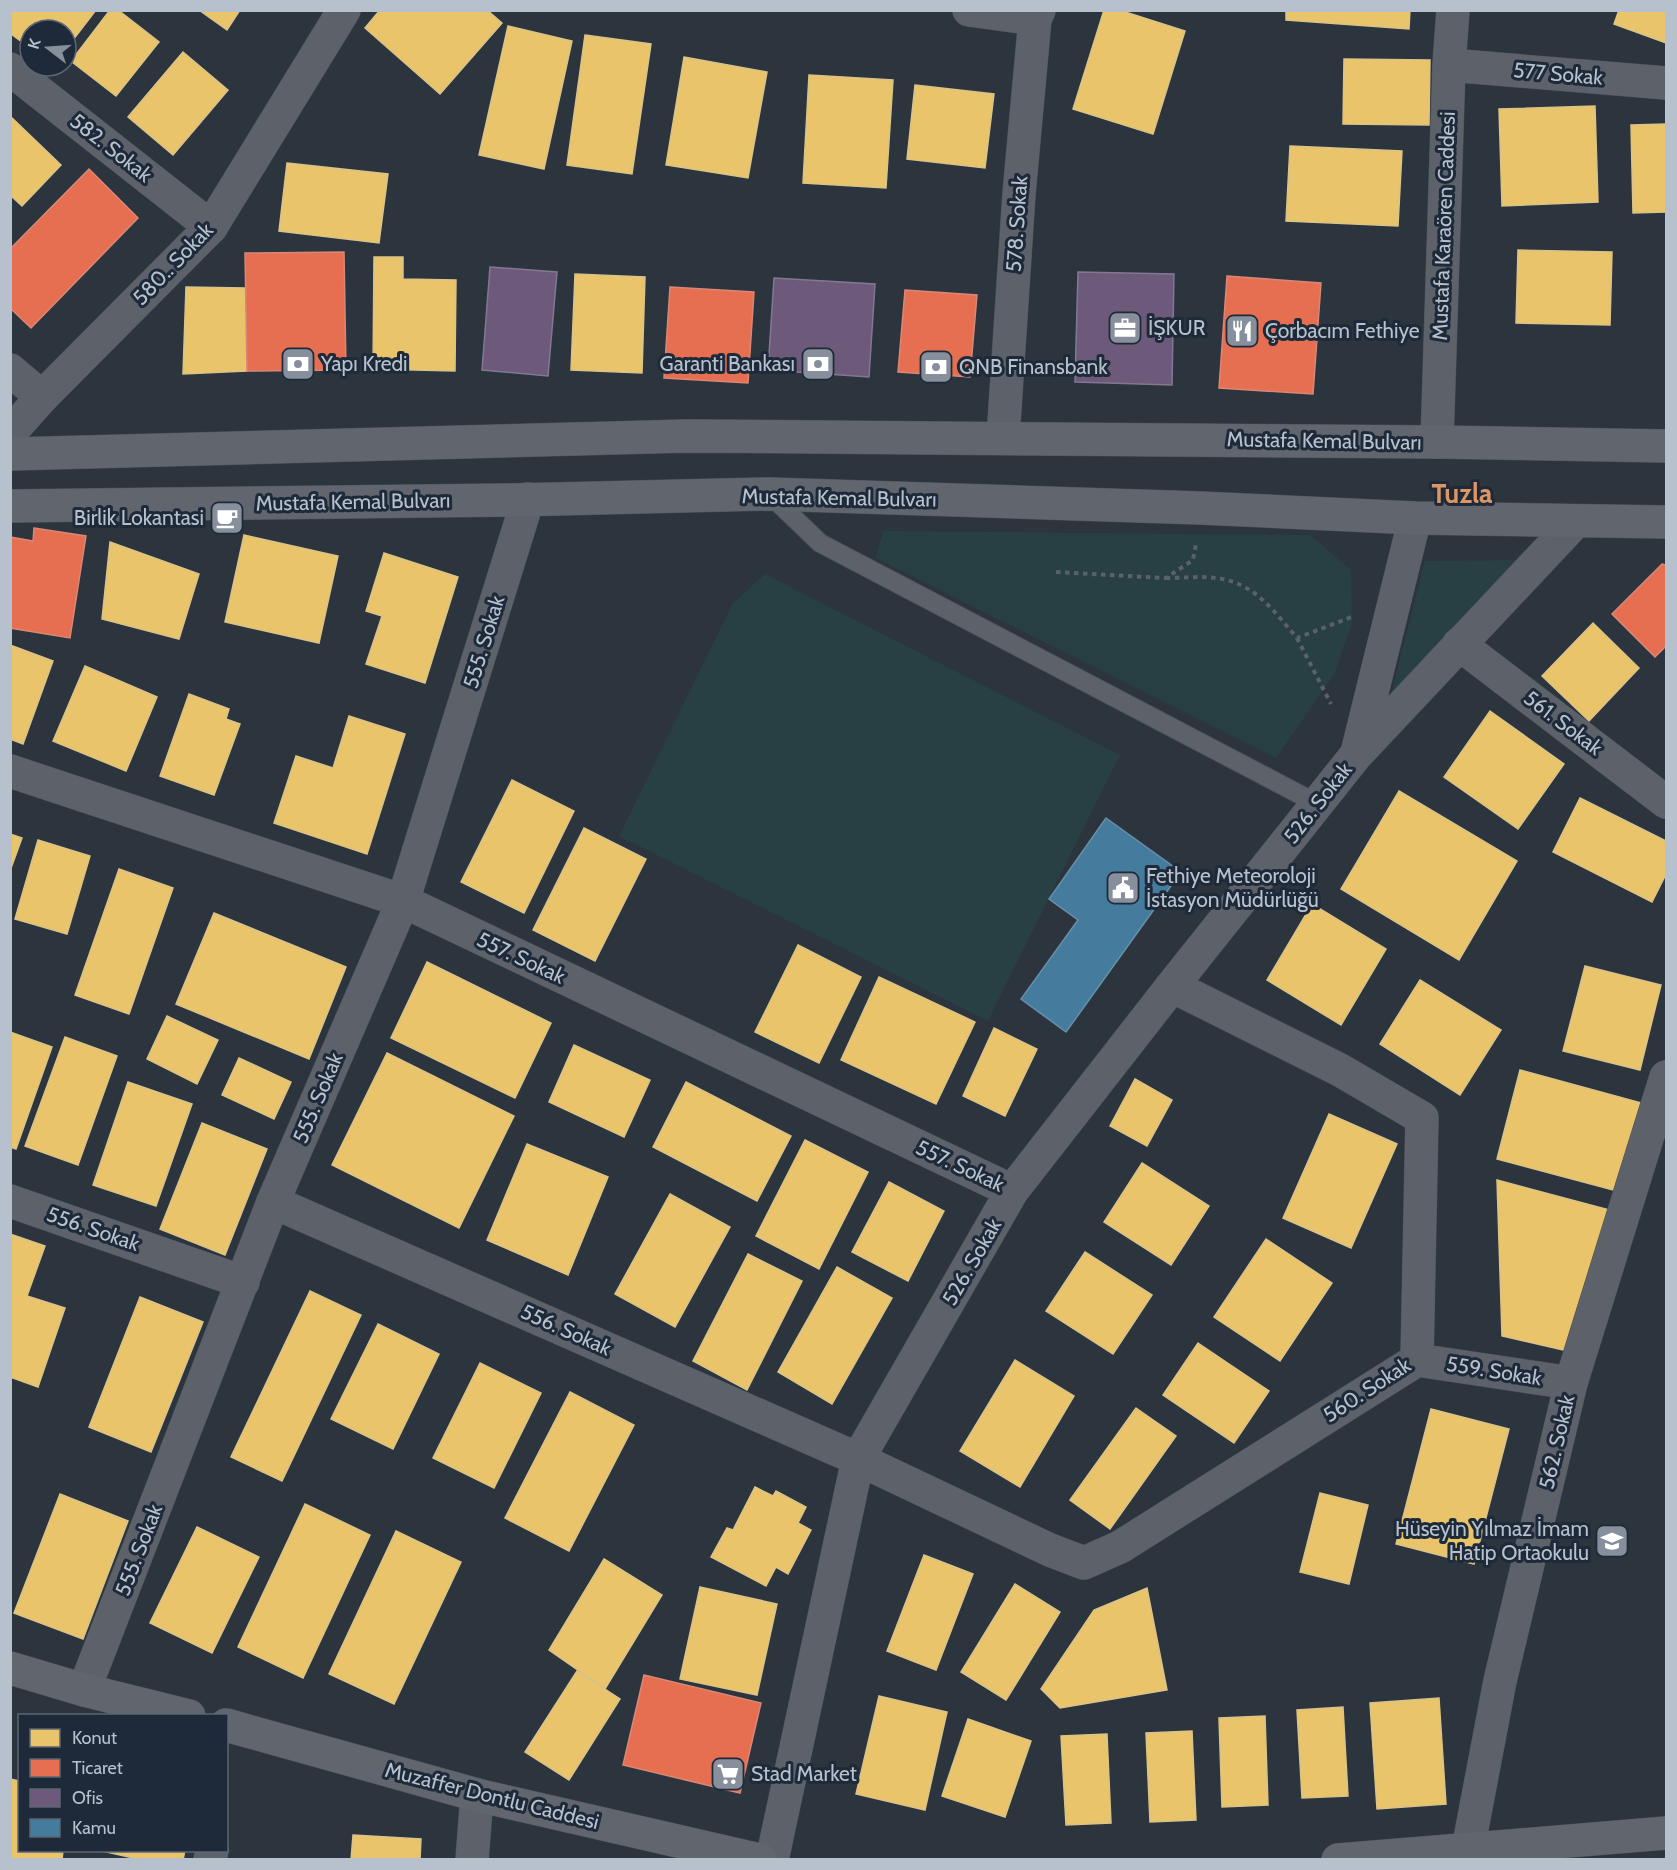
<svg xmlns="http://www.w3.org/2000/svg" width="1677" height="1870" font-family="Cabin,sans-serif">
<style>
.green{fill:#284044}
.homes{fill:#e9c46a;stroke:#dac388;stroke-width:1.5}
.shops{fill:#e76f51;stroke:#d98776;stroke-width:1.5}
.offices{fill:#6d597a;stroke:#837893;stroke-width:1.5}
.public{fill:#457b9d;stroke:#6790ab;stroke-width:1.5}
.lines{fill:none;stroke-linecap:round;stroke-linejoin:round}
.lane-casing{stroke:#4b5057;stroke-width:20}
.street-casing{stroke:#4b5057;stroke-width:34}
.secondary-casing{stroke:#4b5057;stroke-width:34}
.path{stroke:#5a6167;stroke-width:4;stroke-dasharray:4.5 4.5;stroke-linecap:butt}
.lane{stroke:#5d626a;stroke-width:18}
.street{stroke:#5d626a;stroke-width:33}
.secondary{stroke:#61666e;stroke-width:33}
.labels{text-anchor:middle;stroke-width:6;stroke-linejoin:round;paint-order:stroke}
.street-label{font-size:21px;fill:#b7c0cd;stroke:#1e2a39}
.poi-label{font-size:21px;fill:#b7c0cd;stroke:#1e2a39;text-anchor:start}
.district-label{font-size:27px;font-weight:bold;fill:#dc9563;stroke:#1e2a39}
</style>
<rect width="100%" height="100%" fill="#2c343d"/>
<g class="green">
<polygon points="883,531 1310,535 1351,570 1352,623 1335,673 1276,758 876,558"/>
<polygon points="1522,560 1390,699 1425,561"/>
<polygon points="765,574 1120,755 988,1021 619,836 733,603"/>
</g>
<g class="homes">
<polygon points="10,10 96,10 66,49 66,30 30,30 30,48 10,33"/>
<polygon points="110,10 118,10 159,42 116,96 71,61"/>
<polygon points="199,10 240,10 227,30"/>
<polygon points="380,10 487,10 502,23 440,94 365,28"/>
<polygon points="1104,10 1119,10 1185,31 1153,134 1073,109"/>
<polygon points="1286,10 1410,10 1409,29 1286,20"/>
<polygon points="1619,10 1666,10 1666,43 1614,24"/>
<polygon points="508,26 572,41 544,169 479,155"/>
<polygon points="585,35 651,44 632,174 567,165"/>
<polygon points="183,52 228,90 173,155 128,117"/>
<polygon points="684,57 767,72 748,178 666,165"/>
<polygon points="1344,59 1430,60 1429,125 1343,124"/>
<polygon points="809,75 893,80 886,188 803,183"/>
<polygon points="915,85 994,94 985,168 907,159"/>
<polygon points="1595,106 1598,202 1502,206 1499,109"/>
<polygon points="10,116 61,165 22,206 10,195"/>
<polygon points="1666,124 1666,212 1633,213 1631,125"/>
<polygon points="1290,146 1402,151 1398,226 1286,221"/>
<polygon points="287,163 388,174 379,243 279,231"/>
<polygon points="1518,250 1612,252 1610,325 1516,323"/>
<polygon points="374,257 403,257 403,279 456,280 455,371 373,369"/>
<polygon points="575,274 645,277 642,373 571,370"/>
<polygon points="186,287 246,288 247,371 183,374"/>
<polygon points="244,535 338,556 319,643 225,622"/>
<polygon points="110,542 199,574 179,639 102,619"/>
<polygon points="384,553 458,577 425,683 366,664 382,616 366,611"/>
<polygon points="1593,623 1639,668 1589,721 1542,676"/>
<polygon points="10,645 53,661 23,744 10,739"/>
<polygon points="85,666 157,697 126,771 53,741"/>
<polygon points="189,694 229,709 226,719 240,724 214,795 160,776"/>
<polygon points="1490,711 1564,764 1518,829 1444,777"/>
<polygon points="349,716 405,734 367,854 274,823 296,756 333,768"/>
<polygon points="512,780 574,811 524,913 461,882"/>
<polygon points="1399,791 1517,861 1459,960 1341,889"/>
<polygon points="1580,798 1666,841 1666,874 1652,902 1553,852"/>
<polygon points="584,828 646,859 595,961 533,930"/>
<polygon points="10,834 22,838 10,871"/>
<polygon points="38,840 90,856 67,934 15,919"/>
<polygon points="119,869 173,888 129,1014 75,995"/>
<polygon points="1312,904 1386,949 1341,1025 1267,980"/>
<polygon points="214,913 346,967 309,1059 176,1004"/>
<polygon points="798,945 861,977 819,1063 755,1032"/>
<polygon points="427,962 551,1023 515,1098 391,1038"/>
<polygon points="1585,966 1661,985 1640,1070 1563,1051"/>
<polygon points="879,977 975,1022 936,1104 841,1060"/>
<polygon points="1420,980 1501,1030 1460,1095 1380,1044"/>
<polygon points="167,1016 218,1040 197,1084 147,1059"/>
<polygon points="994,1028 1037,1049 1005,1116 963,1096"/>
<polygon points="10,1032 52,1047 16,1149 10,1147"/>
<polygon points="65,1037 117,1056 78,1165 25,1146"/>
<polygon points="574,1045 650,1080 624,1137 549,1102"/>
<polygon points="387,1053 514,1116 459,1228 332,1165"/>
<polygon points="239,1058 291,1082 274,1119 222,1095"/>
<polygon points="1520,1070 1645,1104 1621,1192 1497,1159"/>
<polygon points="1135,1079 1172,1100 1147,1146 1110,1126"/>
<polygon points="128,1082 192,1104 156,1206 93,1185"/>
<polygon points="686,1082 791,1136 757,1201 653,1147"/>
<polygon points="1329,1114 1397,1144 1351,1248 1283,1218"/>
<polygon points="202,1123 267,1149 225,1255 160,1229"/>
<polygon points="805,1140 868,1172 819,1269 756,1236"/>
<polygon points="527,1144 608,1177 568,1275 487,1240"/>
<polygon points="1142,1163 1209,1206 1171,1265 1104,1222"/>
<polygon points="1497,1180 1617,1212 1568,1351 1502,1336"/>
<polygon points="889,1182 944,1211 908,1281 852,1252"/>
<polygon points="670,1194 730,1227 675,1327 615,1294"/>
<polygon points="10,1234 45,1246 27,1296 65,1308 38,1387 10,1377"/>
<polygon points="1266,1239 1332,1283 1280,1361 1214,1317"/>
<polygon points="1085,1252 1152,1295 1113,1354 1046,1311"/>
<polygon points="748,1254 802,1281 747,1390 693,1361"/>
<polygon points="837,1267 892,1298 832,1404 778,1372"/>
<polygon points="310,1291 361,1315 282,1481 231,1457"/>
<polygon points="140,1297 203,1322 151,1452 89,1427"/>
<polygon points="378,1324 439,1354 393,1449 331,1419"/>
<polygon points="1198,1343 1269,1391 1234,1443 1163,1395"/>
<polygon points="1015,1360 1074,1396 1020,1487 960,1451"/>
<polygon points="480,1363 541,1393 494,1488 433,1458"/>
<polygon points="570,1392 634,1425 569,1551 505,1518"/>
<polygon points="1136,1408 1176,1436 1110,1529 1070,1500"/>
<polygon points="1431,1409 1509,1429 1474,1564 1396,1544"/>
<polygon points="755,1487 773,1496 776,1491 806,1507 798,1523 811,1530 788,1574 776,1567 766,1586 711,1557 727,1528 733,1530"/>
<polygon points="1320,1493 1368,1505 1349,1584 1300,1572"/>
<polygon points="60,1494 128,1521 83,1639 14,1613"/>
<polygon points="305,1504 370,1535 303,1678 238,1647"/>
<polygon points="197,1527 259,1557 212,1653 150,1623"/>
<polygon points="396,1531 461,1562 394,1704 329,1674"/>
<polygon points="924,1555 973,1574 936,1670 887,1651"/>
<polygon points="604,1559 662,1595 605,1689 549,1650"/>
<polygon points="1015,1584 1060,1612 1006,1700 961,1672"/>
<polygon points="700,1587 777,1604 757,1695 680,1679"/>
<polygon points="1147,1588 1167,1690 1060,1708 1041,1689 1094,1610"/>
<polygon points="577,1671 620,1699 569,1780 525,1752"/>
<polygon points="879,1696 947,1712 925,1810 856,1794"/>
<polygon points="1439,1698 1446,1804 1377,1809 1370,1703"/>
<polygon points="1343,1707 1348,1796 1302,1798 1297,1710"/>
<polygon points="1265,1716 1268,1805 1222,1807 1219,1718"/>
<polygon points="968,1719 1031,1741 1005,1817 942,1796"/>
<polygon points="1192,1731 1196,1820 1150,1822 1146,1733"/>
<polygon points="1107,1734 1111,1823 1066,1825 1061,1736"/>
<polygon points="10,1779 20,1781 20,1850 63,1850 62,1860 10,1860"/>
<polygon points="353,1835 421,1839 420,1860 351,1860"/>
<polygon points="98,1850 185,1850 183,1860 142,1860"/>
</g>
<g class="shops">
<polygon points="89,169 138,218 31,328 10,308 10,249"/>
<polygon points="344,252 346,370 247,371 245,253"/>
<polygon points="1227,276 1321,283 1313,394 1219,388"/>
<polygon points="670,287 754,292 748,383 664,378"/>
<polygon points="905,290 977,295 970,377 898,372"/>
<polygon points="34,528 86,536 70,638 10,628 10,537 33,541"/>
<polygon points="1662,564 1666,565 1666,646 1655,657 1612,614"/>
<polygon points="644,1675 761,1703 740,1793 623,1765"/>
</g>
<g class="offices">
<polygon points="490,267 557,272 548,376 482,370"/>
<polygon points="1078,272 1174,274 1172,385 1075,382"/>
<polygon points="774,278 875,284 869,377 768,370"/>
</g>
<polygon class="public" points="1106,818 1181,872 1066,1032 1021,999 1078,920 1049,899"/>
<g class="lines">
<g class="lane-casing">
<polyline id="lane" points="770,495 820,543 1318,804"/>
</g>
<g class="street-casing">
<g id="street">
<polyline points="969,10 1035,19"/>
<polyline points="1449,65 1666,83"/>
<polyline points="10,69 211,227"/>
<polyline points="10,370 42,397"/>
<polyline points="10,433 42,397 211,227 344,10"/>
<polyline points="1003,438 1019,194 1035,19 1039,10"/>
<polyline points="1437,442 1449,65 1453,10"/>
<polyline points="1459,644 1666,802"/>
<polyline points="1357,753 1415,518"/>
<polyline points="10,771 403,901 1012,1191"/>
<polyline points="10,1201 243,1282"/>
<polyline points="273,1202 858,1459 1050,1550 1084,1563 1120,1547 1417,1360 1422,1118 1340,1070 1172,986"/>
<polyline points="1417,1360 1571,1383"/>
<polyline points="84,1690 273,1202 403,901 528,499"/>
<polyline points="1468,1849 1500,1681 1571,1383 1666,1077"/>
<polyline points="210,1860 212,1850"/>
<polyline points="472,1860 477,1795"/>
<polyline points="772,1860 858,1459 1012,1191 1172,986 1356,755 1576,521"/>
</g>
</g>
<g class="secondary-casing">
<g id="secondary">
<polyline points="10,454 687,436 1437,442 1666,446"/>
<polyline points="10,506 514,500 769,494 1200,508 1415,518 1666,522"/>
<polyline points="10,1668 84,1690 189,1716"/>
<polyline points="226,1725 477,1795 760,1860"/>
<polyline points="1338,1860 1666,1833"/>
</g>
</g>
<g class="path">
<polyline points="1056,572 1166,578 1193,560 1196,544"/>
<path d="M1166 578C1184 578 1210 575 1226 580 1258 587 1277 615 1297 638L1354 616"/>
<polyline points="1297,638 1331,704"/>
</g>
<use href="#lane" class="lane"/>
<use href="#street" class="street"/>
<use href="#secondary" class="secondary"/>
</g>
<defs>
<g id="office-square" transform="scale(1.725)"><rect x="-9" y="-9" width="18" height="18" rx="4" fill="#868f9b" stroke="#1e2a39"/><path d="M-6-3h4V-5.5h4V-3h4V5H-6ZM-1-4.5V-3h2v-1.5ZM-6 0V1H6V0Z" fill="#fff"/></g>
<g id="restaurant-square" transform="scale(1.725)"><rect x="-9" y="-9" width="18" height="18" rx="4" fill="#868f9b" stroke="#1e2a39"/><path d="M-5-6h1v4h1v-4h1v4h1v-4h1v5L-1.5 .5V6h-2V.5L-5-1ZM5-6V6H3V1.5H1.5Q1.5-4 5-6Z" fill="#fff"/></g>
<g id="bank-square" transform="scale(1.725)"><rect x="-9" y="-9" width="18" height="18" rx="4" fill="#868f9b" stroke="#1e2a39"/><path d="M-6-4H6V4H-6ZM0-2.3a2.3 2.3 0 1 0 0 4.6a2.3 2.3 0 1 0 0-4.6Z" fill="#fff"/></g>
<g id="cafe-square" transform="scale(1.725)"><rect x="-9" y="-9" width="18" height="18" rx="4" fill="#868f9b" stroke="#1e2a39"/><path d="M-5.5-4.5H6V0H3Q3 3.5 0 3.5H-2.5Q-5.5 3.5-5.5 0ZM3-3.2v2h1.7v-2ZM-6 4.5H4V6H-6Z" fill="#fff"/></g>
<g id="civic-square" transform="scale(1.725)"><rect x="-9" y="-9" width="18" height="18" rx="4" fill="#868f9b" stroke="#1e2a39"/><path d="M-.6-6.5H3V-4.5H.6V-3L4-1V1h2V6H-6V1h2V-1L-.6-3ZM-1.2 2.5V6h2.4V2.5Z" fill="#fff"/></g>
<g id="school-square" transform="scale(1.725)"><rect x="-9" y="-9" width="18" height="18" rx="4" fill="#868f9b" stroke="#1e2a39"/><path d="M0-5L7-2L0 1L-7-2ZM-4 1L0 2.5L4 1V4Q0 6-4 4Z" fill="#fff"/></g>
<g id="supermarket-square" transform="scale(1.725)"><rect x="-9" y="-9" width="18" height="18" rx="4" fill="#868f9b" stroke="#1e2a39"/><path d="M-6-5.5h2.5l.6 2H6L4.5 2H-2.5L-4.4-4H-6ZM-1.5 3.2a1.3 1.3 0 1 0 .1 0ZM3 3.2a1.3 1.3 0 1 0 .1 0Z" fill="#fff"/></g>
</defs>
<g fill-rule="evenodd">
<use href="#office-square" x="1125" y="328"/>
<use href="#restaurant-square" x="1242" y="331"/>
<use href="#bank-square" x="298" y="364"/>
<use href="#bank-square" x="818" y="364"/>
<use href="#bank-square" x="936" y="367"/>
<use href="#cafe-square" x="227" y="518"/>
<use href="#civic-square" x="1123" y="888"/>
<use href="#school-square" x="1612" y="1541"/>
<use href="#supermarket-square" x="728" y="1774"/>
</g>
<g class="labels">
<g class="street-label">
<text transform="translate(1558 74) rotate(5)" y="7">577 Sokak</text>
<text transform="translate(111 148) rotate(38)" y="7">582. Sokak</text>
<text transform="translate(1017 224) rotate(-86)" y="7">578. Sokak</text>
<text transform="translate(1444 226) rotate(-88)" y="7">Mustafa Karaören Caddesi</text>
<text transform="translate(173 264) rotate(-46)" y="7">580.. Sokak</text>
<text transform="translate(1324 441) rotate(1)" y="7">Mustafa Kemal Bulvarı</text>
<text transform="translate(839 498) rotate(1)" y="7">Mustafa Kemal Bulvarı</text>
<text transform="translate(353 502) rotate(-1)" y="7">Mustafa Kemal Bulvarı</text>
<text transform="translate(484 642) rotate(-73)" y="7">555. Sokak</text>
<text transform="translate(1563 723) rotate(37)" y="7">561. Sokak</text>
<text transform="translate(1318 803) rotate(-52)" y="7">526. Sokak</text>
<text transform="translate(521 958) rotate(25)" y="7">557. Sokak</text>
<text transform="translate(318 1098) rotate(-67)" y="7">555. Sokak</text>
<text transform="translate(960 1166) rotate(25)" y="7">557. Sokak</text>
<text transform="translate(93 1229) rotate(19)" y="7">556. Sokak</text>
<text transform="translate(972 1262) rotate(-60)" y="7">526. Sokak</text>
<text transform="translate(566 1330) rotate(24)" y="7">556. Sokak</text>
<text transform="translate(1494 1371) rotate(9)" y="7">559. Sokak</text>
<text transform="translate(1367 1390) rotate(-33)" y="7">560. Sokak</text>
<text transform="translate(1557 1442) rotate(-77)" y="7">562. Sokak</text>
<text transform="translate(139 1550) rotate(-69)" y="7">555. Sokak</text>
<text transform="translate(492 1796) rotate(14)" y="7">Muzaffer Dontlu Caddesi</text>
</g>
<g class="poi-label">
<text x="1148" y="335">İŞKUR</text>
<text x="1265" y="338">Çorbacım Fethiye</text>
<text x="321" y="371">Yapı Kredi</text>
<text x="795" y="371" text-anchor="end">Garanti Bankası</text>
<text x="959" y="374">QNB Finansbank</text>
<text x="204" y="525" text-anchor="end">Birlik Lokantasi</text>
<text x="1146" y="883">Fethiye Meteoroloji<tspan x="1146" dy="24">İstasyon Müdürlüğü</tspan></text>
<text x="1589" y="1536" text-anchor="end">Hüseyin Yılmaz İmam<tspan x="1589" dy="24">Hatip Ortaokulu</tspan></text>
<text x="751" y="1781">Stad Market</text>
</g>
<g class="district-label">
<text x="1462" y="503">Tuzla</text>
</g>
</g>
<rect width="1677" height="1870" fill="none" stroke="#b7c0cd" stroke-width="24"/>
<rect x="18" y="1714" width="210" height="138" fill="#1e2a39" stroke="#5b6674" stroke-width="1.5"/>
<rect x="30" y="1729" width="30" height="18" fill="#e9c46a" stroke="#5b6674" stroke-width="1.5"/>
<text x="72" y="1744" font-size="18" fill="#b7c0cd">Konut</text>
<rect x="30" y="1759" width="30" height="18" fill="#e76f51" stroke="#5b6674" stroke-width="1.5"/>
<text x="72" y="1774" font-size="18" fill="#b7c0cd">Ticaret</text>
<rect x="30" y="1789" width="30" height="18" fill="#6d597a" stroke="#5b6674" stroke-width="1.5"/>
<text x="72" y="1804" font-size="18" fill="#b7c0cd">Ofis</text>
<rect x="30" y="1819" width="30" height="18" fill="#457b9d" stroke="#5b6674" stroke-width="1.5"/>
<text x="72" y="1834" font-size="18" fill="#b7c0cd">Kamu</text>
<g transform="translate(48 48) rotate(287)"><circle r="28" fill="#1e2a39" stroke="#5b6674" stroke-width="1.5"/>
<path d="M0-4.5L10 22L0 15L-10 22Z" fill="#868f9b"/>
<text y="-9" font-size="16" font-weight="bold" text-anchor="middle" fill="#b7c0cd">K</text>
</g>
</svg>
